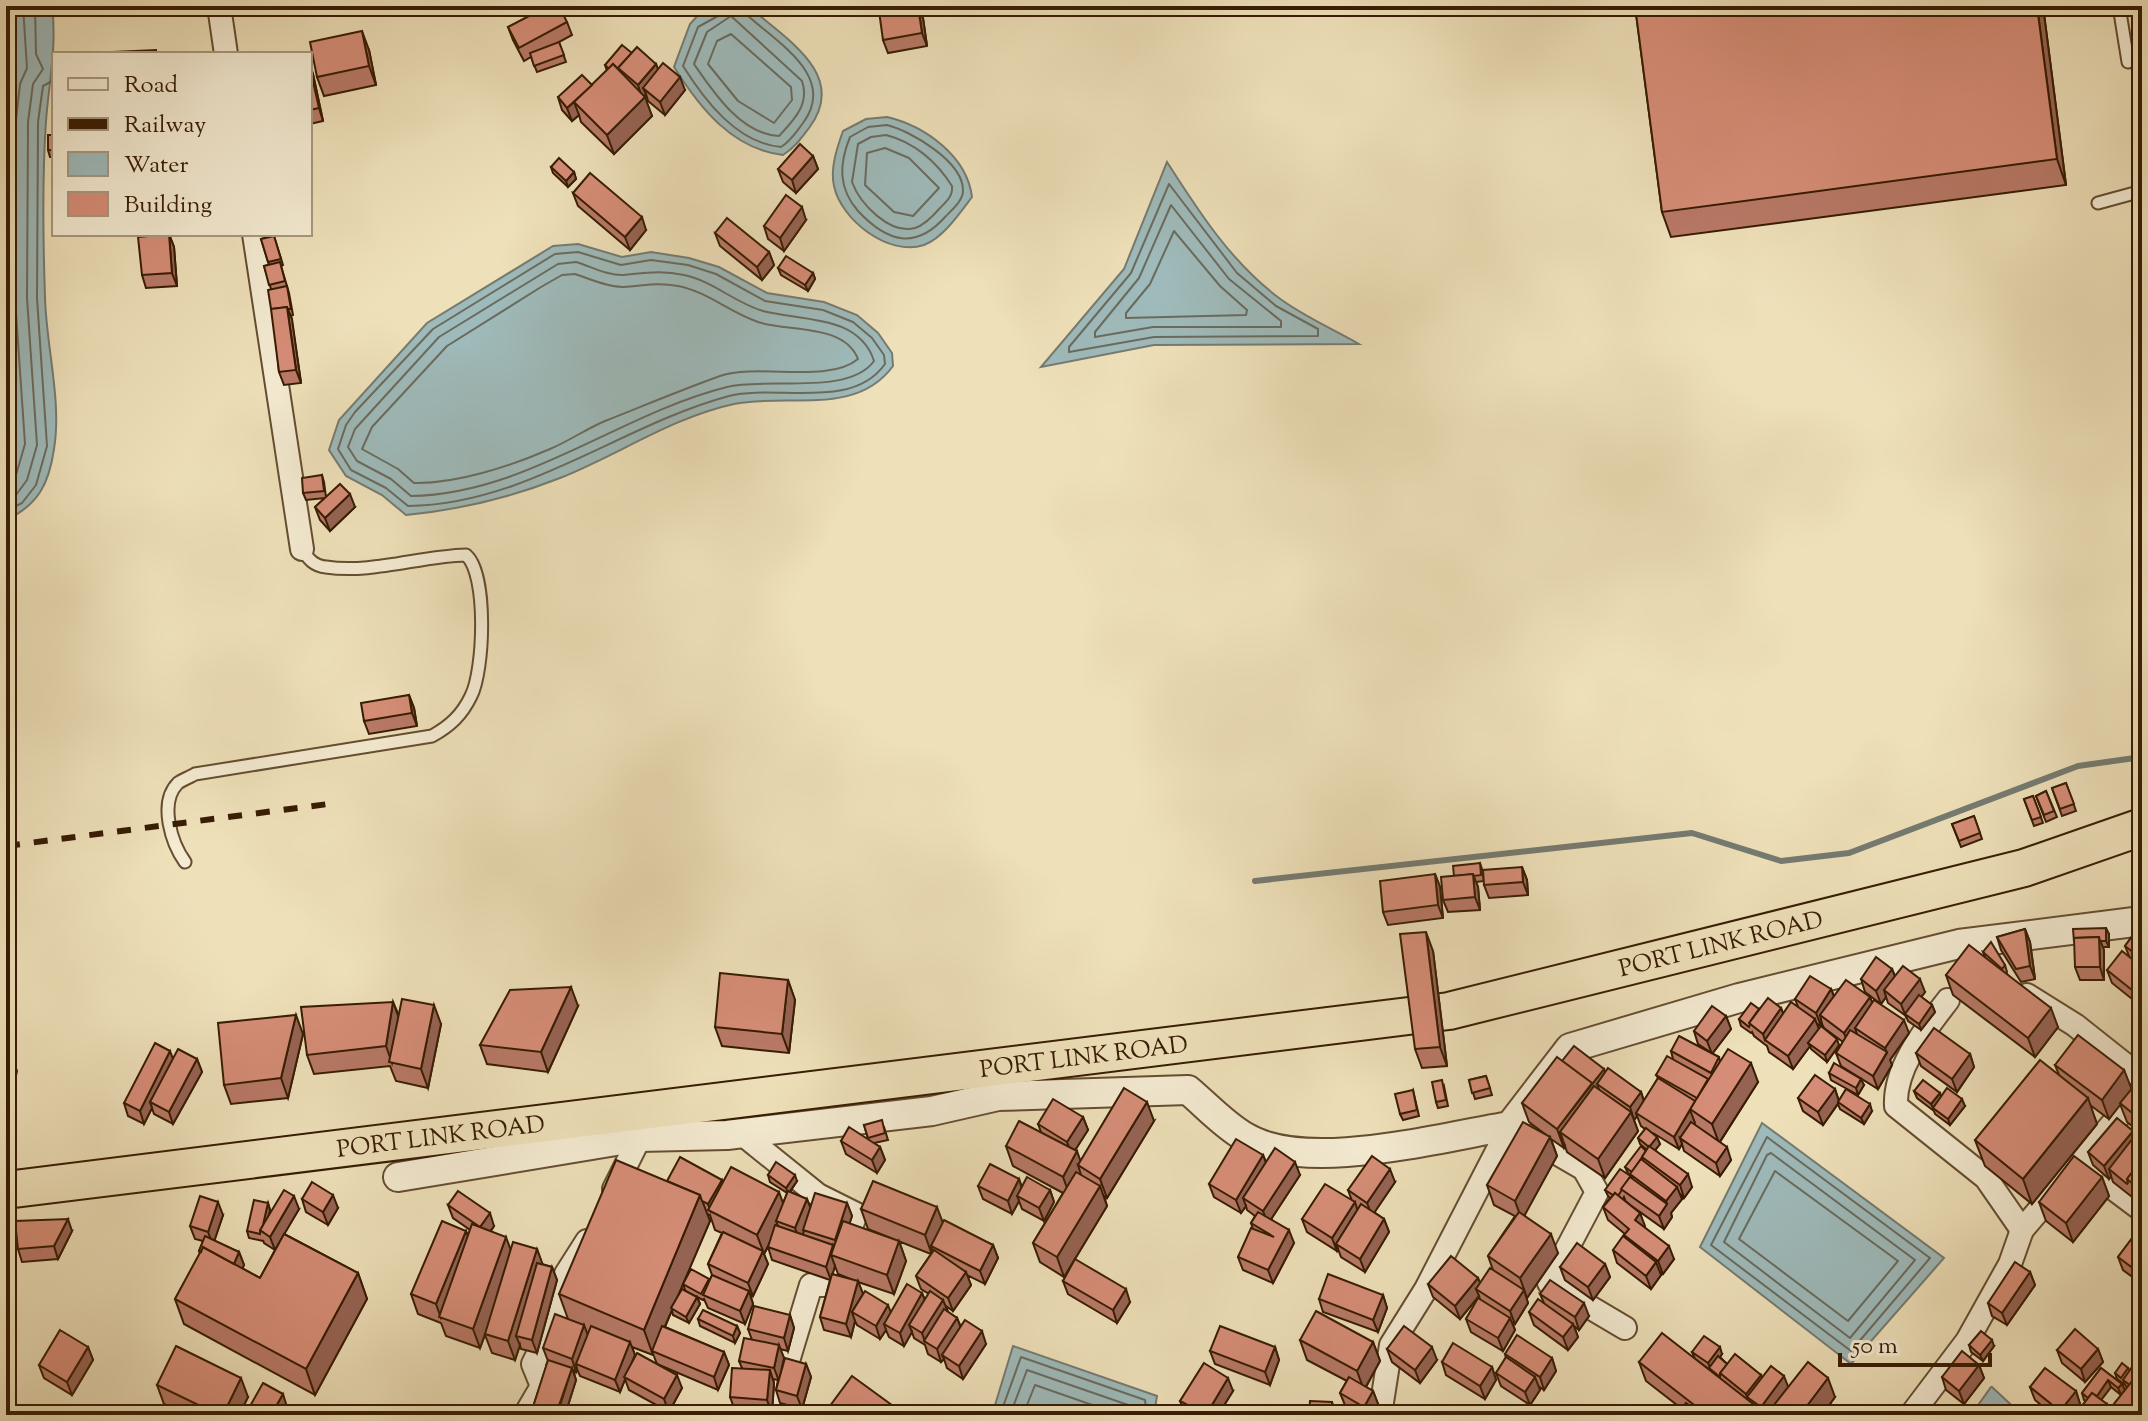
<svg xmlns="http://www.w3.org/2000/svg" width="2148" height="1421" font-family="'Sorts Mill Goudy',serif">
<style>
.water{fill:#9ebaba;stroke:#757b71;stroke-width:2}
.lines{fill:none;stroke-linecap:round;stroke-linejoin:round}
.shore{stroke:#6a6b5e;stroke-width:2}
.stream{stroke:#757b71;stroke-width:6}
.service-casing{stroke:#654d30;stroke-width:15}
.minor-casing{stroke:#654d30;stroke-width:26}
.tertiary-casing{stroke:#654d30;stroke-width:32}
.trunk-casing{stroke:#371c03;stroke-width:40}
.service{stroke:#f4ebd2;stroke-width:11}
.minor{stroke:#f4ebd2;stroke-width:22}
.tertiary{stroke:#f4ebd2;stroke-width:28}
.trunk{stroke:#eee0b9;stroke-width:36}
.rail{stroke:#371c03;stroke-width:6;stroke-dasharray:14 14;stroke-linecap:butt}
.wall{fill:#b87966;stroke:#371c03;stroke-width:2;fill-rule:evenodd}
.shaded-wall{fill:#966353;stroke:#371c03;stroke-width:2}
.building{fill:#d68d77;stroke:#371c03;stroke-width:2}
.labels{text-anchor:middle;stroke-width:6;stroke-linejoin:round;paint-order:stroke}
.street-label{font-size:24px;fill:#371c03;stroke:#f4ebd2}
</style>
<rect width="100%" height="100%" fill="#eee0b9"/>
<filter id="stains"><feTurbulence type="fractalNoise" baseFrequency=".0025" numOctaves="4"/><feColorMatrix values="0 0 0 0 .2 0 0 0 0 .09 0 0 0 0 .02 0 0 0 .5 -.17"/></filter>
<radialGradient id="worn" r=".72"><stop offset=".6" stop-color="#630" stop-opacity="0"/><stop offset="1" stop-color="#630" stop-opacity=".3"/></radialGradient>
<g class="water">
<path d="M6 6H52C57 45 49 82 46 121 42 179 43 240 45 297 46 346 62 401 54 449 49 484 38 505 6 520Z"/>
<path d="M723 6H748C786 39 849 75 809 128 801 139 794 148 783 155 732 149 700 108 674 67L690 24 699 14Z"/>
<path d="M887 117C925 126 967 156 972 197 960 213 943 238 924 245 889 257 841 220 834 186 830 168 837 148 843 131L866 119Z"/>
<path d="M1167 162C1199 212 1231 262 1279 298 1303 316 1333 329 1359 344L1154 345 1041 367 1124 269Z"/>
<path d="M578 244 622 257 651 252 689 258 719 267 767 293 824 302 857 315 878 333 892 353 893 366C856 417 787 393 734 404 673 417 618 455 560 478 512 497 458 510 406 515L382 495 346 476 329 450 339 420 427 323 553 246Z"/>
<polygon points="1762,1123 1944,1258 1851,1364 1700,1247"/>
<polygon points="1013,1346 1157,1396 1154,1415 992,1415"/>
<polygon points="1991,1387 1992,1387 2022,1415 1971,1415"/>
</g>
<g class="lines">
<g class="shore">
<path d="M721 6 718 16 698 27 683 66C705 101 737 143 781 147 791 141 796 132 803 123 837 77 779 44 747 15L744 6"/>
<path d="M731 16 802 81C810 104 794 120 779 136 741 134 714 93 694 64L707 32Z"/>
<polygon points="731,34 791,87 792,100 774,123 738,101 708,64 717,41"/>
<path d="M887 125C911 131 964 162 963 191 963 200 953 209 946 216 916 250 888 243 858 211 838 188 839 164 850 137L868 127Z"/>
<path d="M886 135C914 142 937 162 952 186 953 196 947 201 940 208 934 215 925 225 915 228 890 235 860 204 852 182L858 144 871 137Z"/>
<polygon points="885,148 909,158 939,188 913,216 894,212 865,185 867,153"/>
<polygon points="1169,184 1237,273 1276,306 1318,329 1318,336 1154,337 1069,352 1069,347 1131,273"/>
<polygon points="1171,205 1229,279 1281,321 1281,327 1153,327 1095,337 1095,332 1139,278"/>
<polygon points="1174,231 1220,286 1247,310 1246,315 1126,318 1126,313 1150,284"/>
<path d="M578 252 621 265 651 260 688 265 716 274 765 301 823 310 853 322 872 338 884 355 885 364C852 411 776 384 729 396 621 425 525 505 408 506L386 488 351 470 338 449 346 425 355 412 433 329 555 254Z"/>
<path d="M576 262C590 266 608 276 624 275 645 273 662 270 684 275 713 281 735 303 763 311 800 321 859 314 874 361 849 396 766 377 727 387 619 414 526 494 411 496L391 479 357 461 348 447 355 429 439 337 558 264Z"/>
<path d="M575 274C590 279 607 287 623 287 644 286 656 282 678 286 708 292 729 312 758 322 787 332 844 323 858 359 828 384 759 363 720 376 681 390 643 406 605 421 586 429 569 441 550 449 511 466 456 484 414 483L398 469 362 449 372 427 447 346 541 287 562 275Z"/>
<polyline points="6,487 16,475 25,444 15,298 16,120 20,84 27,68 23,6"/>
<polyline points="6,500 16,495 27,480 37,445 27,298 28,122 33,84 43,69 36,54 35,6"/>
<polyline points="6,511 22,503 36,485 47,446 37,298 38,122 43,86 54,80"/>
<polygon points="1767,1137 1930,1258 1851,1351 1711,1245"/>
<polygon points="1771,1153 1915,1260 1850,1338 1724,1242 1767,1155"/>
<polygon points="1775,1171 1898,1261 1848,1321 1739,1239"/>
<polyline points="1000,1415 1021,1357 1145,1400 1147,1415"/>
<polyline points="1010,1415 1027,1370 1134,1407 1137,1415"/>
<polyline points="1023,1415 1035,1385 1121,1415"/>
</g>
<polyline class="stream" points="1255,881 1692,833 1781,861 1849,853 2078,766 2142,757"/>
<g class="service-casing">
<g id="service">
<polyline points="2119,6 2128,62"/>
<polyline points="2098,203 2142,191"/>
<path d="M185 862C172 844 158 803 178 783 182 780 190 777 195 774L432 736C450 726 462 715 471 696 484 671 488 574 466 555 421 556 371 574 326 567 314 566 308 559 302 549"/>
</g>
</g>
<g class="minor-casing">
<g id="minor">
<polyline points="219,6 226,54"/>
<polyline points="254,234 302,549"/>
<polyline points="2027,995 2075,1025 2142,1078"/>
<path d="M1948 1000C1926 1029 1894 1067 1896 1106L1986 1178 2022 1230"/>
<polyline points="741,1133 818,1195 856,1214 829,1285 811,1285 778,1394 778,1415"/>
<polyline points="2082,1165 2142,1210"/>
<polyline points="614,1189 640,1137"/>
<polyline points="525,1415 542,1386 533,1364 554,1322 566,1274 587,1241"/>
<polyline points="1380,1415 1391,1345 1426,1289 1510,1126 1584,1169 1597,1192 1549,1283 1625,1328"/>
<polyline points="1911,1415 1967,1341 2010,1264 2022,1230 2142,1089"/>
</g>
</g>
<g class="tertiary-casing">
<path id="tertiary" d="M398 1177 640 1137 727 1135 932 1111 998 1096 1188 1090C1206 1105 1224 1125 1245 1137 1307 1174 1440 1137 1510 1126L1570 1048 1739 998 1959 944 2142 921"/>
</g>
<g class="trunk-casing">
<g id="trunk">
<path id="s1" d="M6 1190 1449 1011 2024 868 2142 827"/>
</g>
</g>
<use href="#service" class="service"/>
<use href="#minor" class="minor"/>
<use href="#tertiary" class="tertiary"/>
<use href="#trunk" class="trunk"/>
<polyline class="rail" points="6,846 328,804"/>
</g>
<g class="wall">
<polygon points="228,6 239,6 239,9 230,11"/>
<polygon points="242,6 259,6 259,8 243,10"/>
<polygon points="264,6 284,6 265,9"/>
<polygon points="918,6 923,18 927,46 888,53 883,40"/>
<polygon points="1635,6 2043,6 2066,185 1671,237 1662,212"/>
<polygon points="567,22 572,35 559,42 566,62 537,72 531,57 524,61 513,40 508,27"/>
<polygon points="369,50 376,85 324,96 317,77"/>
<polygon points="632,53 656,64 658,70 685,90 665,115 648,101 646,94 644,96 652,116 614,154 581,122 579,115 572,121 562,110 558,97 592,85 607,71 605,65"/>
<polygon points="310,65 313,74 323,121 310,124"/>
<polygon points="54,135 54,157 50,157 48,150"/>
<polygon points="813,156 818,169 796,193 783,182 778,169"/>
<polygon points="551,167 574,172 576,179 568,187 553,173"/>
<polygon points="573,193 646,230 630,250 578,206"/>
<polygon points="806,220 784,251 768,239 764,226"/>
<polygon points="715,233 769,252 774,265 762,280 720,246"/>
<polygon points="169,234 174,247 177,286 146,288 142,275"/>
<polygon points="274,236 283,265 281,266 289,293 293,315 291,316 301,383 284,385 279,372 271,289 264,266 269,265 261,239"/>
<polygon points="778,268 813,273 815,279 808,291 781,275"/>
<polygon points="322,475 324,482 326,497 355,507 330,531 320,520 315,507 325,498 306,500 303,493"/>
<polygon points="409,695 414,708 417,726 369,734 364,721"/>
<polygon points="6,718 13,737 16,765 6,766"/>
<polygon points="2066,783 2076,811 2062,816 2052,788"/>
<polygon points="2046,791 2057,817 2046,822 2036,796"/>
<polygon points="2033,796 2043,823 2034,826 2024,799"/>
<polygon points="1974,816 1982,839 1961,847 1952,824"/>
<polygon points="1480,863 1482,869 1484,881 1476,882 1478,887 1480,910 1448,912 1443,900 1454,876"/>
<polygon points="1522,867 1527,880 1528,895 1489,898 1484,885"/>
<polygon points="1435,874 1440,887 1443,918 1388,925 1383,912"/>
<polygon points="2142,916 2142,1007 2112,983 2107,970 2129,956 2125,946 2139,927"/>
<polygon points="2025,929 2030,942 2035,979 2021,982 2001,950 1997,937"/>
<polygon points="2109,934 2109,947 2103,947 2104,980 2080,980 2075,967 2075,944"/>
<polygon points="1433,951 1447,1066 1422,1068 1415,1049"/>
<polygon points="1983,952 2005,965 2007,972 2006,973 2058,1027 2035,1057 1953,995 1946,975 1985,957"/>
<polygon points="1892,969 1895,976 1925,992 1921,997 1932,1005 1935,1012 1921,1030 1908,1021 1906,1016 1888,1003 1886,997 1881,1004 1865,992 1861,979"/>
<polygon points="788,980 795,1000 789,1053 722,1046 715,1027"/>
<polygon points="1831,989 1834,996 1870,997 1872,1002 1909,1033 1890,1060 1892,1065 1878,1089 1841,1066 1836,1053 1843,1042 1824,1028 1822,1024 1821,1026 1816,1023 1819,1029 1839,1045 1827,1062 1811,1049 1810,1046 1793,1069 1769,1052 1767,1046 1754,1036 1752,1032 1751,1033 1741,1026 1739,1019 1759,1009 1781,1008 1783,1013 1798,1007 1795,999"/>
<polygon points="393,1002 399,1016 441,1024 428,1088 396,1081 390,1066 314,1074 307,1055"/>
<polygon points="578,1006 548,1072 487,1064 480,1045"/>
<polygon points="1726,1016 1731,1029 1712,1054 1719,1057 1720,1061 1758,1082 1720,1142 1731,1160 1720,1176 1684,1151 1682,1144 1679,1149 1653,1133 1660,1144 1655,1150 1692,1187 1684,1198 1680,1194 1682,1199 1671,1213 1672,1217 1664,1229 1626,1202 1624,1197 1623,1199 1640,1213 1644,1227 1674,1259 1663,1274 1660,1272 1661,1275 1651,1289 1617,1263 1613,1250 1625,1239 1624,1235 1625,1234 1608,1220 1603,1207 1610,1198 1608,1196 1605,1190 1631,1177 1628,1173 1625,1167 1647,1150 1640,1144 1638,1138 1645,1129 1641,1126 1637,1116 1634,1120 1638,1131 1605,1178 1567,1152 1565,1146 1564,1148 1551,1139 1557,1156 1524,1215 1558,1253 1527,1298 1526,1297 1528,1303 1515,1324 1512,1322 1515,1330 1503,1351 1471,1332 1466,1319 1480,1299 1479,1296 1460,1319 1433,1297 1428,1284 1478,1278 1480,1283 1493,1270 1488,1256 1515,1216 1494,1205 1487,1185 1545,1134 1529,1122 1522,1103 1562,1061 1604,1069 1605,1073 1641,1092 1644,1101 1658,1078 1656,1075 1673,1059 1671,1051 1710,1052 1698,1044 1694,1031"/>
<polygon points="303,1034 288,1098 231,1104 224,1085"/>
<polygon points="1916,1053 1970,1054 1974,1067 1957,1092 1921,1066"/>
<polygon points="173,1058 197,1059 202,1072 173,1124 154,1114 152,1108 144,1124 128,1116 124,1103"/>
<polygon points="2055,1065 2124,1070 2131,1089 2142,1076 2142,1204 2134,1198 2133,1196 2132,1197 2113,1182 2111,1176 2109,1179 2093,1165 2088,1152 2133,1131 2135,1136 2138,1131 2127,1122 2120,1104 2109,1119 2090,1105 2097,1124 2032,1204 1985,1166 1975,1140 2059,1075"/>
<polygon points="1829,1073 1864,1085 1858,1095 1831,1080"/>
<polygon points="1486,1076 1492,1095 1475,1099 1469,1080"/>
<polygon points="1444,1086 1448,1106 1438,1108 1436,1102"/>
<polygon points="1835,1089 1839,1101 1872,1111 1864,1124 1840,1109 1838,1104 1823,1125 1803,1111 1798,1098"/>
<polygon points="1413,1090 1419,1116 1403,1120 1400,1114"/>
<polygon points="1914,1091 1941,1096 1965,1106 1950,1125 1935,1114 1934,1111 1917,1098"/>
<polygon points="1083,1117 1088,1130 1075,1150 1080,1161 1154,1121 1107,1198 1104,1196 1107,1206 1064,1277 1040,1262 1033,1243 1063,1193 1013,1166 1006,1146 1041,1132 1038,1124"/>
<polygon points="864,1125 884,1127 888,1140 874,1143 880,1147 885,1160 877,1173 846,1154 841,1141 868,1139"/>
<polygon points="1263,1155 1266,1162 1300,1175 1271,1219 1294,1243 1273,1283 1243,1270 1238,1257 1253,1229 1251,1223 1255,1216 1247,1210 1246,1206 1241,1213 1214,1197 1209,1184"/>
<path d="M768 1175 797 1181 790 1192 807 1199 810 1208 847 1203 852 1216 849 1224 899 1241 906 1261 894 1294 858 1282 863 1294 891 1312 922 1293 925 1300 929 1294 921 1289 916 1276 931 1254 868 1229 861 1209 942 1223 993 1245 998 1258 985 1284 967 1275 971 1285 953 1311 946 1306 948 1312 957 1318 961 1327 986 1344 963 1379 947 1368 944 1359 941 1362 928 1354 925 1345 914 1338 912 1332 904 1346 889 1337 886 1330 880 1339 857 1325 855 1321 851 1337 824 1330 820 1317 830 1280 772 1260 768 1247 764 1254 768 1264 753 1296 750 1294 753 1304 745 1324 708 1308 704 1299 703 1300 695 1296 697 1297 700 1304 689 1323 673 1315 672 1310 665 1327 724 1352 729 1365 718 1390 657 1364 682 1388 669 1412 629 1390 625 1379 620 1392 580 1376 577 1369 576 1372 573 1370 576 1380 565 1415H536L533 1407 548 1361 543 1348 568 1319 559 1294 667 1182 722 1180V1183L783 1203 787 1193 770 1182ZM707 1214 710 1215 715 1230 722 1233 708 1264 712 1275 710 1280 683 1283 710 1221ZM835 1266 838 1274 853 1280 832 1274ZM683 1284 685 1290 677 1297ZM632 1347 653 1355V1354L657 1364 631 1365 635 1355Z"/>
<polygon points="2102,1177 2109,1196 2073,1242 2046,1221 2039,1202"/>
<polygon points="1019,1179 1022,1187 1050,1190 1054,1202 1044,1221 1022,1209 1019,1201 1012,1214 983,1199 978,1186"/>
<polygon points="1395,1182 1374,1212 1384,1219 1389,1232 1365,1272 1341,1257 1338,1249 1337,1251 1307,1232 1302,1219 1352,1201 1348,1190"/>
<polygon points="302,1199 338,1208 328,1225 306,1212"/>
<polygon points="268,1203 270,1210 269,1214 299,1209 284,1234 358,1273 367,1299 315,1395 184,1324 175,1299 200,1254 199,1251 203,1241 195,1239 190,1226 223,1215 214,1241 239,1252 244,1265 242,1268 260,1278 275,1250 264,1243 263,1240 263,1241 249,1238 247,1231"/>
<polygon points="448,1205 494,1226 491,1231 511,1250 537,1249 542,1264 552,1267 557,1280 537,1353 521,1349 520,1345 515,1360 492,1353 485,1335 480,1348 446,1336 441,1323 418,1314 411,1294 466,1231 468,1236 470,1230 453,1218"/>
<polygon points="2142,1225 2142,1284 2123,1270 2118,1257"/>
<polygon points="72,1231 58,1259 22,1262 18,1249"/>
<polygon points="1605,1264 1610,1277 1593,1300 1565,1280 1560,1267"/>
<polygon points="2030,1272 2035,1285 2007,1325 1992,1316 1988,1303"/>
<polygon points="1063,1281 1130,1302 1117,1323 1068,1294"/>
<polygon points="1540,1294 1589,1316 1579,1330 1574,1326 1578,1337 1568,1350 1534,1325 1529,1312 1544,1303"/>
<polygon points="1383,1295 1387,1308 1378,1332 1323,1312 1319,1299"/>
<polygon points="790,1315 794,1328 788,1351 780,1349 784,1358 781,1370 806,1364 811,1377 802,1409 780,1403 776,1390 778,1380 773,1379 774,1383 772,1413 735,1410 730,1397 742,1368 739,1361 752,1340 748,1329"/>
<polygon points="698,1319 737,1326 740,1333 735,1343 700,1326"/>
<polygon points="1300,1340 1373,1342 1380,1361 1366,1387 1373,1391 1378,1404 1372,1415 1340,1415 1345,1405 1340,1393 1347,1381 1307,1360"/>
<polygon points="1969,1345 1994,1346 1983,1361 1971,1352"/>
<polygon points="88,1347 93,1360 72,1395 44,1378 39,1365"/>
<polygon points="1275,1347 1279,1360 1270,1385 1215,1364 1210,1351"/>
<polygon points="1387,1349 1437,1360 1420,1383 1392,1362"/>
<polygon points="2098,1349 2103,1362 2085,1382 2062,1363 2057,1350"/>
<polygon points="1692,1352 1722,1354 1720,1357 1727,1364 1761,1375 1762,1378 1788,1387 1835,1397 1822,1415 1677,1415 1682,1409 1646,1381 1639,1362 1710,1370 1695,1359"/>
<polygon points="1505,1354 1552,1358 1556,1371 1544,1390 1538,1386 1540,1390 1530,1405 1501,1386 1496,1373 1506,1358"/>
<polygon points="1442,1362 1492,1367 1496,1380 1485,1399 1446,1375"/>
<polygon points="1979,1365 1984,1378 1964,1404 1946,1390 1942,1377"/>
<polygon points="2101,1368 2122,1384 2125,1390 2121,1395 2111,1387 2101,1400 2109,1408 2117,1411 2114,1404 2127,1388 2124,1383 2124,1384 2117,1379 2115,1373 2128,1368 2141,1386 2142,1415 2075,1415 2086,1401 2084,1400 2082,1393"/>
<polygon points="157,1385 248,1397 239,1415 186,1415 164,1404"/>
<polygon points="2030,1387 2076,1391 2080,1404 2072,1415 2053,1415 2035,1400"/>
<polygon points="1233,1391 1218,1415 1187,1415 1185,1414 1180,1401"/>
</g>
<g class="shaded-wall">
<polygon points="918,6 923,18 927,46 922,33"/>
<polygon points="2037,6 2043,6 2066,185 2057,159"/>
<polygon points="362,31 369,50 376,85 369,66"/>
<polygon points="656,64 661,77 643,88 646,94 642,98 638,85"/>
<polygon points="310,65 313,74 323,121 319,108"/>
<polygon points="680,77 685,90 665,115 660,102"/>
<polygon points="645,97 652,116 614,154 607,135"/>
<polygon points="574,102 579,115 572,121 567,108"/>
<polygon points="813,156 818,169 796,193 792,180"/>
<polygon points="574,172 576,179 568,187 566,181"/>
<polygon points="802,207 806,220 784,251 780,238"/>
<polygon points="642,217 646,230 630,250 625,237"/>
<polygon points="169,234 174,247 177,286 172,273"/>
<polygon points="769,252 774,265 762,280 757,267"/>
<polygon points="813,273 815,279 808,291 805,285"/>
<polygon points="287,307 292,319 301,383 296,370"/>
<polygon points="350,494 355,507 330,531 325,518"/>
<polygon points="409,695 414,708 417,726 412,713"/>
<polygon points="6,718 13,737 16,765 7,739"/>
<polygon points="1522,867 1527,880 1528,895 1523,882"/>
<polygon points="1435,874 1440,887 1443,918 1438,905"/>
<polygon points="1473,874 1478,887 1480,910 1475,897"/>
<polygon points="2106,928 2109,934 2109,947 2106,941"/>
<polygon points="2025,929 2030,942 2035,979 2030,966"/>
<polygon points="1426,932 1433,951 1447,1066 1440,1047"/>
<polygon points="2099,937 2104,950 2104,980 2100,967"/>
<polygon points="1892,969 1897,982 1884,990 1886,997 1881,1004 1876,991"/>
<polygon points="1920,979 1925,992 1906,1017 1901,1004"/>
<polygon points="788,980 795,1000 789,1053 782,1034"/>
<polygon points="571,987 578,1006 548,1072 541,1052"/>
<polygon points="1831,989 1836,1002 1820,1015 1822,1024 1821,1026 1816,1013"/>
<polygon points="1870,997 1875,1010 1855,1028 1857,1034 1849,1046 1844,1033"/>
<polygon points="393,1002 400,1021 392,1063 386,1046"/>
<polygon points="434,1005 441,1024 428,1088 421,1069"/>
<polygon points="1932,1005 1935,1012 1921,1030 1919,1024"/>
<polygon points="1781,1008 1786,1021 1765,1040 1763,1034"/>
<polygon points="2051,1008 2058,1027 2035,1057 2028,1038"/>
<polygon points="296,1015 303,1034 288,1098 281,1078"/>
<polygon points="1726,1016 1731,1029 1712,1054 1707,1041"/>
<polygon points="1815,1019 1820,1032 1808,1043 1810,1046 1793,1069 1788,1056"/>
<polygon points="1904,1020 1909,1033 1890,1060 1892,1065 1878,1089 1873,1076 1887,1053 1885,1048"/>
<polygon points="1837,1039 1839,1045 1827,1062 1825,1055"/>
<polygon points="170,1051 175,1064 150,1102 152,1108 144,1124 140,1111"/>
<polygon points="10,1052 17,1071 6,1117 6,1069"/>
<polygon points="1970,1054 1974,1067 1957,1092 1952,1079"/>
<polygon points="197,1059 202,1072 173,1124 169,1112"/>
<polygon points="1751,1063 1758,1082 1719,1143 1712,1124"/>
<polygon points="1604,1069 1608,1081 1597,1084 1600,1092 1560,1132 1565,1146 1564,1148 1557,1129"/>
<polygon points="2124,1070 2132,1090 2109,1119 2102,1100"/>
<polygon points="1861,1079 1864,1085 1858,1095 1856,1088"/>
<polygon points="1835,1089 1839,1102 1823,1125 1818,1112"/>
<polygon points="1641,1092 1645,1105 1636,1113 1637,1116 1634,1120 1630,1107"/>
<polygon points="1940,1093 1942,1100 1933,1108 1931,1104"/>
<polygon points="2088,1098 2097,1124 2032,1204 2023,1179"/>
<polygon points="1962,1099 1965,1106 1950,1125 1948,1119"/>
<polygon points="1147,1102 1154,1121 1107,1198 1100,1179"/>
<polygon points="1870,1104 1872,1111 1864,1124 1861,1118"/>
<polygon points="1690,1110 1695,1123 1684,1141 1680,1138 1682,1144 1679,1149 1674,1137"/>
<polygon points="1631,1112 1638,1131 1605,1178 1598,1159"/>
<polygon points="1083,1117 1088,1130 1072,1155 1067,1142"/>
<polygon points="2133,1131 2137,1144 2109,1169 2111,1176 2109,1179 2104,1166"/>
<polygon points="1550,1137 1557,1156 1522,1220 1515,1201"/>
<polygon points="1657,1137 1660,1144 1652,1154 1649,1147"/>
<polygon points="880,1147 885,1160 877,1173 872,1160"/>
<polygon points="1727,1147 1731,1160 1720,1176 1716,1163"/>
<polygon points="1077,1151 1083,1168 1078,1165 1081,1175 1070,1196 1063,1177"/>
<polygon points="1263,1155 1268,1168 1243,1198 1246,1206 1241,1213 1236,1200"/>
<polygon points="1295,1162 1300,1175 1268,1224 1263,1211"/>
<polygon points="1390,1169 1395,1182 1372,1216 1367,1203"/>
<polygon points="1688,1174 1692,1187 1684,1198 1680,1185"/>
<polygon points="795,1175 797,1181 788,1194 786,1188"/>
<polygon points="2102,1177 2109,1196 2073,1242 2066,1223"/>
<polygon points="1019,1179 1023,1192 1017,1196 1019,1201 1012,1214 1008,1201"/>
<polygon points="722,1180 726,1193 711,1212 708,1204"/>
<polygon points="1100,1186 1107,1206 1064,1277 1057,1257"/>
<polygon points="1677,1187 1682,1199 1671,1213 1672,1217 1664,1229 1659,1216 1667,1204 1666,1201"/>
<polygon points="1050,1190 1054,1202 1044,1221 1039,1208"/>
<polygon points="779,1192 786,1211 776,1221 778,1226 764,1254 768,1264 753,1296 748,1283 763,1251 757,1235"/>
<polygon points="333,1195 338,1208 328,1225 323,1212"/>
<polygon points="700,1195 710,1221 654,1352 652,1351 653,1355 644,1330"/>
<polygon points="294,1196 299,1209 275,1250 270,1237"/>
<polygon points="807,1199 812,1212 800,1241 795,1228"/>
<polygon points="218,1202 223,1215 213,1245 208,1232"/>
<polygon points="1355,1202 1359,1215 1336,1244 1338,1249 1337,1251 1332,1238"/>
<polygon points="268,1203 270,1210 265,1233 261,1231"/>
<polygon points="847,1203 852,1216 840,1253 835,1240"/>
<polygon points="937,1207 944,1226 931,1246 933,1252 932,1255 925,1235"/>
<polygon points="490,1213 494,1226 484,1240 480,1227"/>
<polygon points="1640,1213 1645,1226 1639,1232 1635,1220"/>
<polygon points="68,1219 72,1231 58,1259 54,1246"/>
<polygon points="1384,1219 1389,1232 1365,1272 1360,1259"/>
<polygon points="1289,1230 1294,1243 1273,1283 1268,1270"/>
<polygon points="466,1231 473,1250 441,1318 436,1304"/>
<polygon points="1551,1234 1558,1253 1527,1298 1520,1278"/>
<polygon points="506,1237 513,1256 480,1348 473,1329"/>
<polygon points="899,1241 906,1261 894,1294 887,1275"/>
<polygon points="833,1245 838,1257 831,1255 835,1266 831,1280 826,1267"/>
<polygon points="993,1245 998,1258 985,1284 980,1271"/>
<polygon points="1669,1246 1674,1259 1663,1274 1658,1261"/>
<polygon points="537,1249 544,1268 516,1336 520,1345 515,1360 508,1341"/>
<polygon points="239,1252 244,1265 238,1279 233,1266"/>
<polygon points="1656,1262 1661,1275 1651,1289 1646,1276"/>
<polygon points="1605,1264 1610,1277 1593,1300 1588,1287"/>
<polygon points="552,1267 557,1280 537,1353 532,1340"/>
<polygon points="966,1272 971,1285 953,1311 948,1298"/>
<polygon points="2030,1272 2035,1285 2007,1325 2002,1313"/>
<polygon points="358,1273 367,1299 315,1395 306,1369"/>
<polygon points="1478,1278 1483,1291 1476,1289 1479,1296 1460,1319 1455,1306"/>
<polygon points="858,1281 863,1294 852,1312 855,1321 851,1337 846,1324"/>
<polygon points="1126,1289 1130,1302 1117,1323 1113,1310"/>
<polygon points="1524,1290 1528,1303 1515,1324 1510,1311"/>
<polygon points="749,1291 753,1304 745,1324 740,1311"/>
<polygon points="922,1293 927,1306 909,1325 912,1332 904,1346 900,1333"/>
<polygon points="1383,1295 1387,1308 1378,1332 1373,1320"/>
<polygon points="697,1297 700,1304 689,1323 686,1317"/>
<polygon points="943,1300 948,1312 925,1342 922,1333"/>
<polygon points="1584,1303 1589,1316 1579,1330 1575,1317"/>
<polygon points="888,1305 893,1318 884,1324 886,1330 880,1339 876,1326"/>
<polygon points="790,1315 794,1328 788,1351 784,1338"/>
<polygon points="957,1318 962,1331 942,1355 944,1359 941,1362 937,1349"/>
<polygon points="1510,1318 1515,1330 1503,1351 1498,1338"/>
<polygon points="1573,1324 1578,1337 1568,1350 1563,1337"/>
<polygon points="584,1325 589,1338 576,1364 577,1369 576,1372 572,1359"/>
<polygon points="737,1326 740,1333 735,1343 733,1336"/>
<polygon points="982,1331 986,1344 963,1379 959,1366"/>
<polygon points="1992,1340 1994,1346 1983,1361 1980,1355"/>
<polygon points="630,1342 635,1355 620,1392 615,1380"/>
<polygon points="1373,1342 1380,1361 1364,1390 1357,1371"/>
<polygon points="779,1345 784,1358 779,1381 774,1368"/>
<polygon points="88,1347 93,1360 72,1395 67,1382"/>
<polygon points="1275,1347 1279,1360 1270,1385 1265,1372"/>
<polygon points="1432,1347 1437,1360 1420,1383 1415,1370"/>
<polygon points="1720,1347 1722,1354 1711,1370 1708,1363"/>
<polygon points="2098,1349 2103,1362 2085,1382 2081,1369"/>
<polygon points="724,1352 729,1365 718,1390 714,1377"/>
<polygon points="1552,1358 1556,1371 1544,1390 1540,1377"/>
<polygon points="806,1364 811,1377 802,1409 797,1396"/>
<polygon points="1979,1365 1984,1378 1964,1404 1959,1391"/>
<polygon points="1492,1367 1496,1380 1485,1399 1480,1386"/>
<polygon points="572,1368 576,1380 565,1415 557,1415"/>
<polygon points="770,1370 774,1383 772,1413 767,1400"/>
<polygon points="677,1375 682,1388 669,1412 664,1399"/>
<polygon points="1761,1375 1766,1388 1747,1397 1750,1407 1746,1394"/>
<polygon points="2142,1375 2142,1384 2135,1393 2133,1387"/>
<polygon points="1784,1376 1789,1389 1769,1415 1764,1415 1761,1407"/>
<polygon points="1535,1377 1540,1390 1530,1405 1525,1392"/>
<polygon points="241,1378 248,1397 239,1415 223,1415"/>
<polygon points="1228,1378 1233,1391 1218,1415 1206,1415"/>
<polygon points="1828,1378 1835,1397 1822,1415 1800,1415"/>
<polygon points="2108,1380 2111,1387 2095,1408 2093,1402"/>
<polygon points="2122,1384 2125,1390 2121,1395 2118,1388"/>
<polygon points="1373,1391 1378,1404 1372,1415 1367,1415 1364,1407"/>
<polygon points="2076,1391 2080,1404 2072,1415 2062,1415 2060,1411"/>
<polygon points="283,1394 287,1407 283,1415 271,1415"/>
<polygon points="1332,1402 1337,1415 1332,1415"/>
<polygon points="2107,1404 2111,1415 2099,1415"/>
<polygon points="1757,1407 1759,1415 1751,1415"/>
</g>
<g class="building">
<polygon points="548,6 559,6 567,22 519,48 508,27"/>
<polygon points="911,6 918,6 922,33 883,40 879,11"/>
<polygon points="1635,6 2037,6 2057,159 1662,212"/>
<polygon points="362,31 369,66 317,77 310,42"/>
<polygon points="559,42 564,55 534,66 530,53"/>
<polygon points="622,45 632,53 618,68 619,70 613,64 609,69 605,65"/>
<polygon points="637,47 656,64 638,85 618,68"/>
<polygon points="156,50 156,54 113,54 113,52"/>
<polygon points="663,63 680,77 660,102 643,88"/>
<polygon points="613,64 645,97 607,135 574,102"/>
<polygon points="310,68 319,108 310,110"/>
<polygon points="582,75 592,85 567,108 558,97"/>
<rect x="48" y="135" width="6" height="15"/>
<polygon points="800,144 813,156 792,180 778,169"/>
<polygon points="559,158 574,172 566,181 551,167"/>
<polygon points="590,173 642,217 625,237 573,193"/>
<polygon points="786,195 802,207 780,238 764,226"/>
<polygon points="727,218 769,252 757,267 715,233"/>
<polygon points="169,234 172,273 142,275 138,237"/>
<polygon points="274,236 281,259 268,262 261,239"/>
<polygon points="786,256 813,273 805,285 778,268"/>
<polygon points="280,262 285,281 269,285 264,266"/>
<polygon points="287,286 291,309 288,309 287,307 271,309 268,290"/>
<polygon points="287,307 296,370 279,372 271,309"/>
<polygon points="322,475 324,491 303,493 302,478"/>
<polygon points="340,484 350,494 325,518 315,507"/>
<polygon points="409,695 412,713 364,721 361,703"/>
<polygon points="2142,765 2142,783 2137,767"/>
<polygon points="2066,783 2074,804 2060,809 2052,788"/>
<polygon points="2046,791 2054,811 2044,815 2036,796"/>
<polygon points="2033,796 2041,817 2032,820 2024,799"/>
<polygon points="1974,816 1980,833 1959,841 1952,824"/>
<polygon points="1480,863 1481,875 1474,876 1473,874 1454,876 1453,866"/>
<polygon points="1522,867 1523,882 1484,885 1483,870"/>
<polygon points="1435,874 1438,905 1383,912 1380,881"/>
<polygon points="1473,874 1475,897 1443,900 1441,877"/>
<polygon points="2142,916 2142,925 2139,927 2138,917"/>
<polygon points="2141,924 2142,925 2142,959 2125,946"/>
<polygon points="2106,928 2106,941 2100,941 2099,937 2074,938 2074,942 2073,929"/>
<polygon points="2025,929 2030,966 2016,969 1997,937"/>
<polygon points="1426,932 1440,1047 1415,1049 1400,934"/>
<polygon points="2099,937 2100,967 2075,967 2074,938"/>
<polygon points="1991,942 2005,965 2002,969 1983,952"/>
<polygon points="1969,945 2051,1008 2028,1038 1946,975"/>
<polygon points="2122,951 2142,967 2142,998 2107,970"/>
<polygon points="1876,957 1892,969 1876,991 1861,979"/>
<polygon points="1903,966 1920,979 1901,1004 1884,990"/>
<polygon points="720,973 788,980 782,1034 715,1027"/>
<polygon points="1810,976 1831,989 1816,1013 1795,999"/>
<polygon points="1846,980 1870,997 1844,1033 1820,1015"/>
<polygon points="571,987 541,1052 480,1045 510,990"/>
<polygon points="1919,995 1932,1005 1919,1024 1905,1014"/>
<polygon points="1768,998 1781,1008 1763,1034 1749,1023"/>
<polygon points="402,999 434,1005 421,1069 389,1062"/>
<polygon points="1874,1000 1904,1020 1885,1048 1855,1028"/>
<polygon points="393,1002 386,1046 307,1055 301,1007"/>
<polygon points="1791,1002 1815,1019 1788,1056 1765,1040"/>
<polygon points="1751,1003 1759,1009 1749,1023 1750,1024 1749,1027 1739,1019"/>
<polygon points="1712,1006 1726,1016 1707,1041 1694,1031"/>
<polygon points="296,1015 281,1078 224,1085 218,1023"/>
<polygon points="1821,1026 1837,1039 1825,1055 1808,1043"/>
<polygon points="1934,1028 1970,1054 1952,1079 1916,1053"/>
<polygon points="1850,1030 1887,1052 1873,1076 1836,1053"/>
<polygon points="2078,1035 2124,1070 2102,1100 2055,1065"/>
<polygon points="1679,1036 1719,1057 1711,1073 1671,1051"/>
<polygon points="155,1043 170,1051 140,1111 124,1103"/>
<polygon points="1574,1046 1604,1069 1592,1084 1562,1061"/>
<polygon points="178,1049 197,1059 169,1112 150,1102"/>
<polygon points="1728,1049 1751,1063 1712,1124 1690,1109"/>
<polygon points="6,1052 10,1052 6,1069"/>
<polygon points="1667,1056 1708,1079 1697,1098 1656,1075"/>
<polygon points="1557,1057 1592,1083 1557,1129 1522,1103"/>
<polygon points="2040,1060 2088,1098 2023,1179 1975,1140"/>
<polygon points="1834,1063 1861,1079 1856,1088 1829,1073"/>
<polygon points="1608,1068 1641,1092 1630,1107 1597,1084"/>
<polygon points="1815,1075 1835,1089 1818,1112 1798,1098"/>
<polygon points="1486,1076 1490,1088 1472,1093 1469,1080"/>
<polygon points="2142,1076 2142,1121 2120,1103"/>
<polygon points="1658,1078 1695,1101 1674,1137 1636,1113"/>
<polygon points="1442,1080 1446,1100 1436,1102 1432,1082"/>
<polygon points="1923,1080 1940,1093 1931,1104 1914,1091"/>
<polygon points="1594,1086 1631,1112 1598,1159 1560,1132"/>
<polygon points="1124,1088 1147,1102 1100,1179 1078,1165"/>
<polygon points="1947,1088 1962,1099 1948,1119 1933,1108"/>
<polygon points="1846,1089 1870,1104 1861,1118 1838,1102"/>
<polygon points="1413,1090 1417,1110 1400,1114 1395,1094"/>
<polygon points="1053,1099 1083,1117 1067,1142 1038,1124"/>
<polygon points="2117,1118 2133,1131 2104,1166 2088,1152"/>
<polygon points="882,1120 885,1133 868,1138 864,1125"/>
<polygon points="1019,1121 1077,1151 1063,1177 1006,1146"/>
<polygon points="1523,1122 1550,1137 1515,1201 1487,1185"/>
<polygon points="1691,1122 1727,1147 1716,1163 1680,1138"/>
<polygon points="849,1127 880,1147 872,1160 841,1141"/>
<polygon points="1646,1128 1657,1137 1649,1147 1638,1138"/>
<polygon points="2140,1129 2142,1131 2142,1159 2127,1179 2128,1183 2127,1184 2109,1169"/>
<polygon points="1236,1139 1263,1155 1236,1200 1209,1184"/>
<polygon points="1641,1146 1646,1151 1642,1157 1643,1161 1641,1159 1632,1172 1625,1167"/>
<polygon points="1649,1146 1688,1174 1680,1185 1642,1157"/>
<polygon points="1275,1148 1295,1162 1263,1211 1243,1198"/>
<polygon points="1372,1156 1390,1169 1367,1203 1348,1190"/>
<polygon points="2074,1156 2102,1177 2066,1223 2039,1202"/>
<polygon points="680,1157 722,1180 708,1204 702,1201 700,1195 667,1181"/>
<polygon points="1641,1159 1677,1187 1666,1201 1630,1174"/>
<polygon points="2142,1159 2142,1191 2127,1179"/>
<polygon points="616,1160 700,1195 644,1330 559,1294"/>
<polygon points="776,1162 795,1175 786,1188 768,1175"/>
<polygon points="990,1164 1019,1179 1008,1201 978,1186"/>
<polygon points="731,1167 779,1192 757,1235 708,1210"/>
<polygon points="1620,1169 1632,1177 1630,1177 1618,1196 1615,1193 1613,1195 1605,1190"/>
<polygon points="1076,1172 1100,1186 1057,1257 1033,1243"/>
<polygon points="1027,1177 1050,1190 1039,1208 1017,1196"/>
<polygon points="1630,1177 1667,1204 1659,1216 1621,1189"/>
<polygon points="873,1181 937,1207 925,1235 861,1209"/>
<polygon points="312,1182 333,1195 323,1212 302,1199"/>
<polygon points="1325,1184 1355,1202 1332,1238 1302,1219"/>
<polygon points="284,1190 294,1196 270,1237 260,1230"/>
<polygon points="458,1191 490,1213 480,1227 448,1205"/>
<polygon points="788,1191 807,1199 795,1228 776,1221"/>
<polygon points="815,1193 847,1203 835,1240 803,1230"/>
<polygon points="1615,1193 1640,1213 1635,1220 1669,1246 1658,1261 1624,1235 1629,1229 1603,1207"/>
<polygon points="200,1196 218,1202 208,1232 190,1226"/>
<polygon points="254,1200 268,1203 263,1225 260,1230 260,1234 247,1231"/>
<polygon points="1361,1204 1384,1219 1360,1259 1336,1244"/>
<polygon points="1258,1212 1289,1230 1268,1270 1238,1257 1251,1228 1274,1237 1251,1223"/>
<polygon points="1519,1212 1551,1234 1520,1278 1488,1256"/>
<polygon points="68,1219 54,1246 18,1249 15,1221"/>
<polygon points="944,1220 993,1245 980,1271 931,1246"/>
<polygon points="442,1221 466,1231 436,1304 411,1294"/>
<polygon points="843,1221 899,1241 887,1275 831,1255"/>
<polygon points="472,1224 506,1237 473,1329 439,1317"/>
<polygon points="775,1225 833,1245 826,1267 768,1247"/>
<polygon points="2142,1225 2142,1275 2118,1257"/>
<polygon points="723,1232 763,1251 748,1283 708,1264"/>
<polygon points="284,1234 358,1273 306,1369 175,1299 203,1247 260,1278"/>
<polygon points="205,1236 239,1252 234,1264 203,1247 201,1252 199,1251"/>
<polygon points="1623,1236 1656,1262 1646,1276 1613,1250"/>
<polygon points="513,1242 537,1249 508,1341 485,1334"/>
<polygon points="1577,1243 1605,1264 1588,1287 1560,1267"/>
<polygon points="934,1250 966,1272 948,1298 916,1276"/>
<polygon points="1451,1256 1478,1278 1455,1306 1428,1284"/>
<polygon points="1075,1259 1126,1289 1113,1310 1063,1281"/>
<polygon points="2015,1262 2030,1272 2002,1313 1988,1303"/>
<polygon points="537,1263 552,1267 532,1340 516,1336"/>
<polygon points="1490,1268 1524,1290 1510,1311 1476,1289"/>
<polygon points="691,1269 709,1279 701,1294 683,1284"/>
<polygon points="832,1274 858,1281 846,1324 820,1317"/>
<polygon points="1328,1274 1383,1295 1373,1320 1319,1299"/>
<polygon points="712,1275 749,1291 740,1311 703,1295"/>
<polygon points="1550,1280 1584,1303 1575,1317 1540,1294"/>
<polygon points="907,1284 922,1293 900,1333 884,1324"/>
<polygon points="682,1289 697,1297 686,1317 671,1308"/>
<polygon points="865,1291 888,1305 876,1326 852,1312"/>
<polygon points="930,1291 943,1300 922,1333 909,1325"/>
<polygon points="1478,1298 1510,1318 1498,1338 1466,1319"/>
<polygon points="1538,1299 1573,1324 1563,1337 1529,1312"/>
<polygon points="754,1306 790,1315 784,1338 748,1329"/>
<polygon points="944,1309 957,1318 937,1349 924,1341"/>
<polygon points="703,1310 737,1326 733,1336 698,1319"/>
<polygon points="1316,1311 1373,1342 1357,1371 1300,1340"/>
<polygon points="555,1314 584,1325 572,1359 543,1348"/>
<polygon points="965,1320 982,1331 959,1366 942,1355"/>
<polygon points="591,1326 630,1342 615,1380 576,1364"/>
<polygon points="662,1326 724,1352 714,1377 652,1351"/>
<polygon points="1220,1326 1275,1347 1265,1372 1210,1351"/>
<polygon points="1404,1326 1432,1347 1415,1370 1387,1349"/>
<polygon points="2075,1329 2098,1349 2081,1369 2057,1350"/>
<polygon points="60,1330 88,1347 67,1382 39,1365"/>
<polygon points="1981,1331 1992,1340 1980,1355 1969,1345"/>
<polygon points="1662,1333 1757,1407 1751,1415 1707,1415 1639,1362"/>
<polygon points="1517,1335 1552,1358 1540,1377 1505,1354"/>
<polygon points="1704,1336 1720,1347 1708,1363 1692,1352"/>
<polygon points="744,1338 779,1345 774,1368 739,1361"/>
<polygon points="1453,1343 1492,1367 1480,1386 1442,1362"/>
<polygon points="176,1346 241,1378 223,1415 219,1415 157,1385"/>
<polygon points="1962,1351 1979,1365 1959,1391 1942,1377"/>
<polygon points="637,1353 677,1375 664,1399 624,1377"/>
<polygon points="1735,1354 1761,1375 1746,1394 1720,1373"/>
<polygon points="1718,1356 1727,1364 1720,1373 1720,1377 1709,1368"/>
<polygon points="1506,1357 1535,1377 1525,1392 1496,1373"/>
<polygon points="785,1358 806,1364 797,1396 776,1390"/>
<polygon points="548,1360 572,1368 556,1414 533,1407"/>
<polygon points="1808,1362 1828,1378 1800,1415 1766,1415"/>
<polygon points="1204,1363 1228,1378 1206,1415 1180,1401"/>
<polygon points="2122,1363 2128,1368 2121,1378 2115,1373"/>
<polygon points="1771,1366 1784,1376 1761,1407 1747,1397"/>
<polygon points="2132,1367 2142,1375 2136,1382 2133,1380 2130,1385 2123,1380"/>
<polygon points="732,1368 770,1370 767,1400 730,1397"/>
<polygon points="2045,1368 2076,1391 2060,1411 2030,1387"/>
<polygon points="2101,1368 2122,1384 2118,1388 2108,1380 2097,1396 2092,1393 2088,1398 2082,1393"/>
<polygon points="852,1376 900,1411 897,1415 824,1414"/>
<polygon points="1349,1377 1373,1391 1364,1407 1340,1393"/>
<polygon points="2133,1380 2142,1387 2142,1409 2137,1415 2128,1415 2114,1404"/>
<polygon points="263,1383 283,1394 271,1415 245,1415"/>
<polygon points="2092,1393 2107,1404 2099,1415 2075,1415"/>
<polygon points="1310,1401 1332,1402 1332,1415 1309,1415"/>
<polygon points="1686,1403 1702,1415 1677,1415"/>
<polygon points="1343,1405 1365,1411 1364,1415 1340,1415"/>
<polygon points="1869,1406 1881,1415 1862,1415"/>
<polygon points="2110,1406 2121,1415 2104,1415"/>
<polygon points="1267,1407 1280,1415 1262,1415"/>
<polygon points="1391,1407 1402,1415 1385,1415"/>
<polygon points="1926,1409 1934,1415 1921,1415"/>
</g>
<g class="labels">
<g class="street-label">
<text dy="8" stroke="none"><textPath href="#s1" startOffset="1734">PORT LINK ROAD</textPath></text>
<text dy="8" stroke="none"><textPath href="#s1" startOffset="1086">PORT LINK ROAD</textPath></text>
<text dy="8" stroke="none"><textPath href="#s1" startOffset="438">PORT LINK ROAD</textPath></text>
</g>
</g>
<rect width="2148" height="1421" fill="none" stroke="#eee0b9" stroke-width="32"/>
<rect x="8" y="8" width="2132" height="1405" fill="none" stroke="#371c03" stroke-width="4"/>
<rect x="16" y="16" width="2116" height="1389" fill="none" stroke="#371c03" stroke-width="2"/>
<rect x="52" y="52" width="260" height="184" fill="#f4ebd2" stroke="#a8987f" stroke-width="2"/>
<rect x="68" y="78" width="40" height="12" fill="#f4ebd2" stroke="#a8987f" stroke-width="2"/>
<text x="124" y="92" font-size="24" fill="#371c03">Road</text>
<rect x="68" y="118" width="40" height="12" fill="#371c03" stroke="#a8987f" stroke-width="2"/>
<text x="124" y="132" font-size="24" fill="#371c03">Railway</text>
<rect x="68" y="152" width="40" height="24" fill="#9ebaba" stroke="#a8987f" stroke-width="2"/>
<text x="124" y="172" font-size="24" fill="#371c03">Water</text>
<rect x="68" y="192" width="40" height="24" fill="#d68d77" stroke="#a8987f" stroke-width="2"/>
<text x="124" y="212" font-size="24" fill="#371c03">Building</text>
<path d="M1840 1353v12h150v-12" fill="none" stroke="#371c03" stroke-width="4"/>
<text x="1852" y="1353" font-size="24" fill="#371c03" stroke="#f4ebd2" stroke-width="6" paint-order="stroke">50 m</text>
<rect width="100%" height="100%" filter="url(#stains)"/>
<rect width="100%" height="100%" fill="url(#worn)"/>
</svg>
